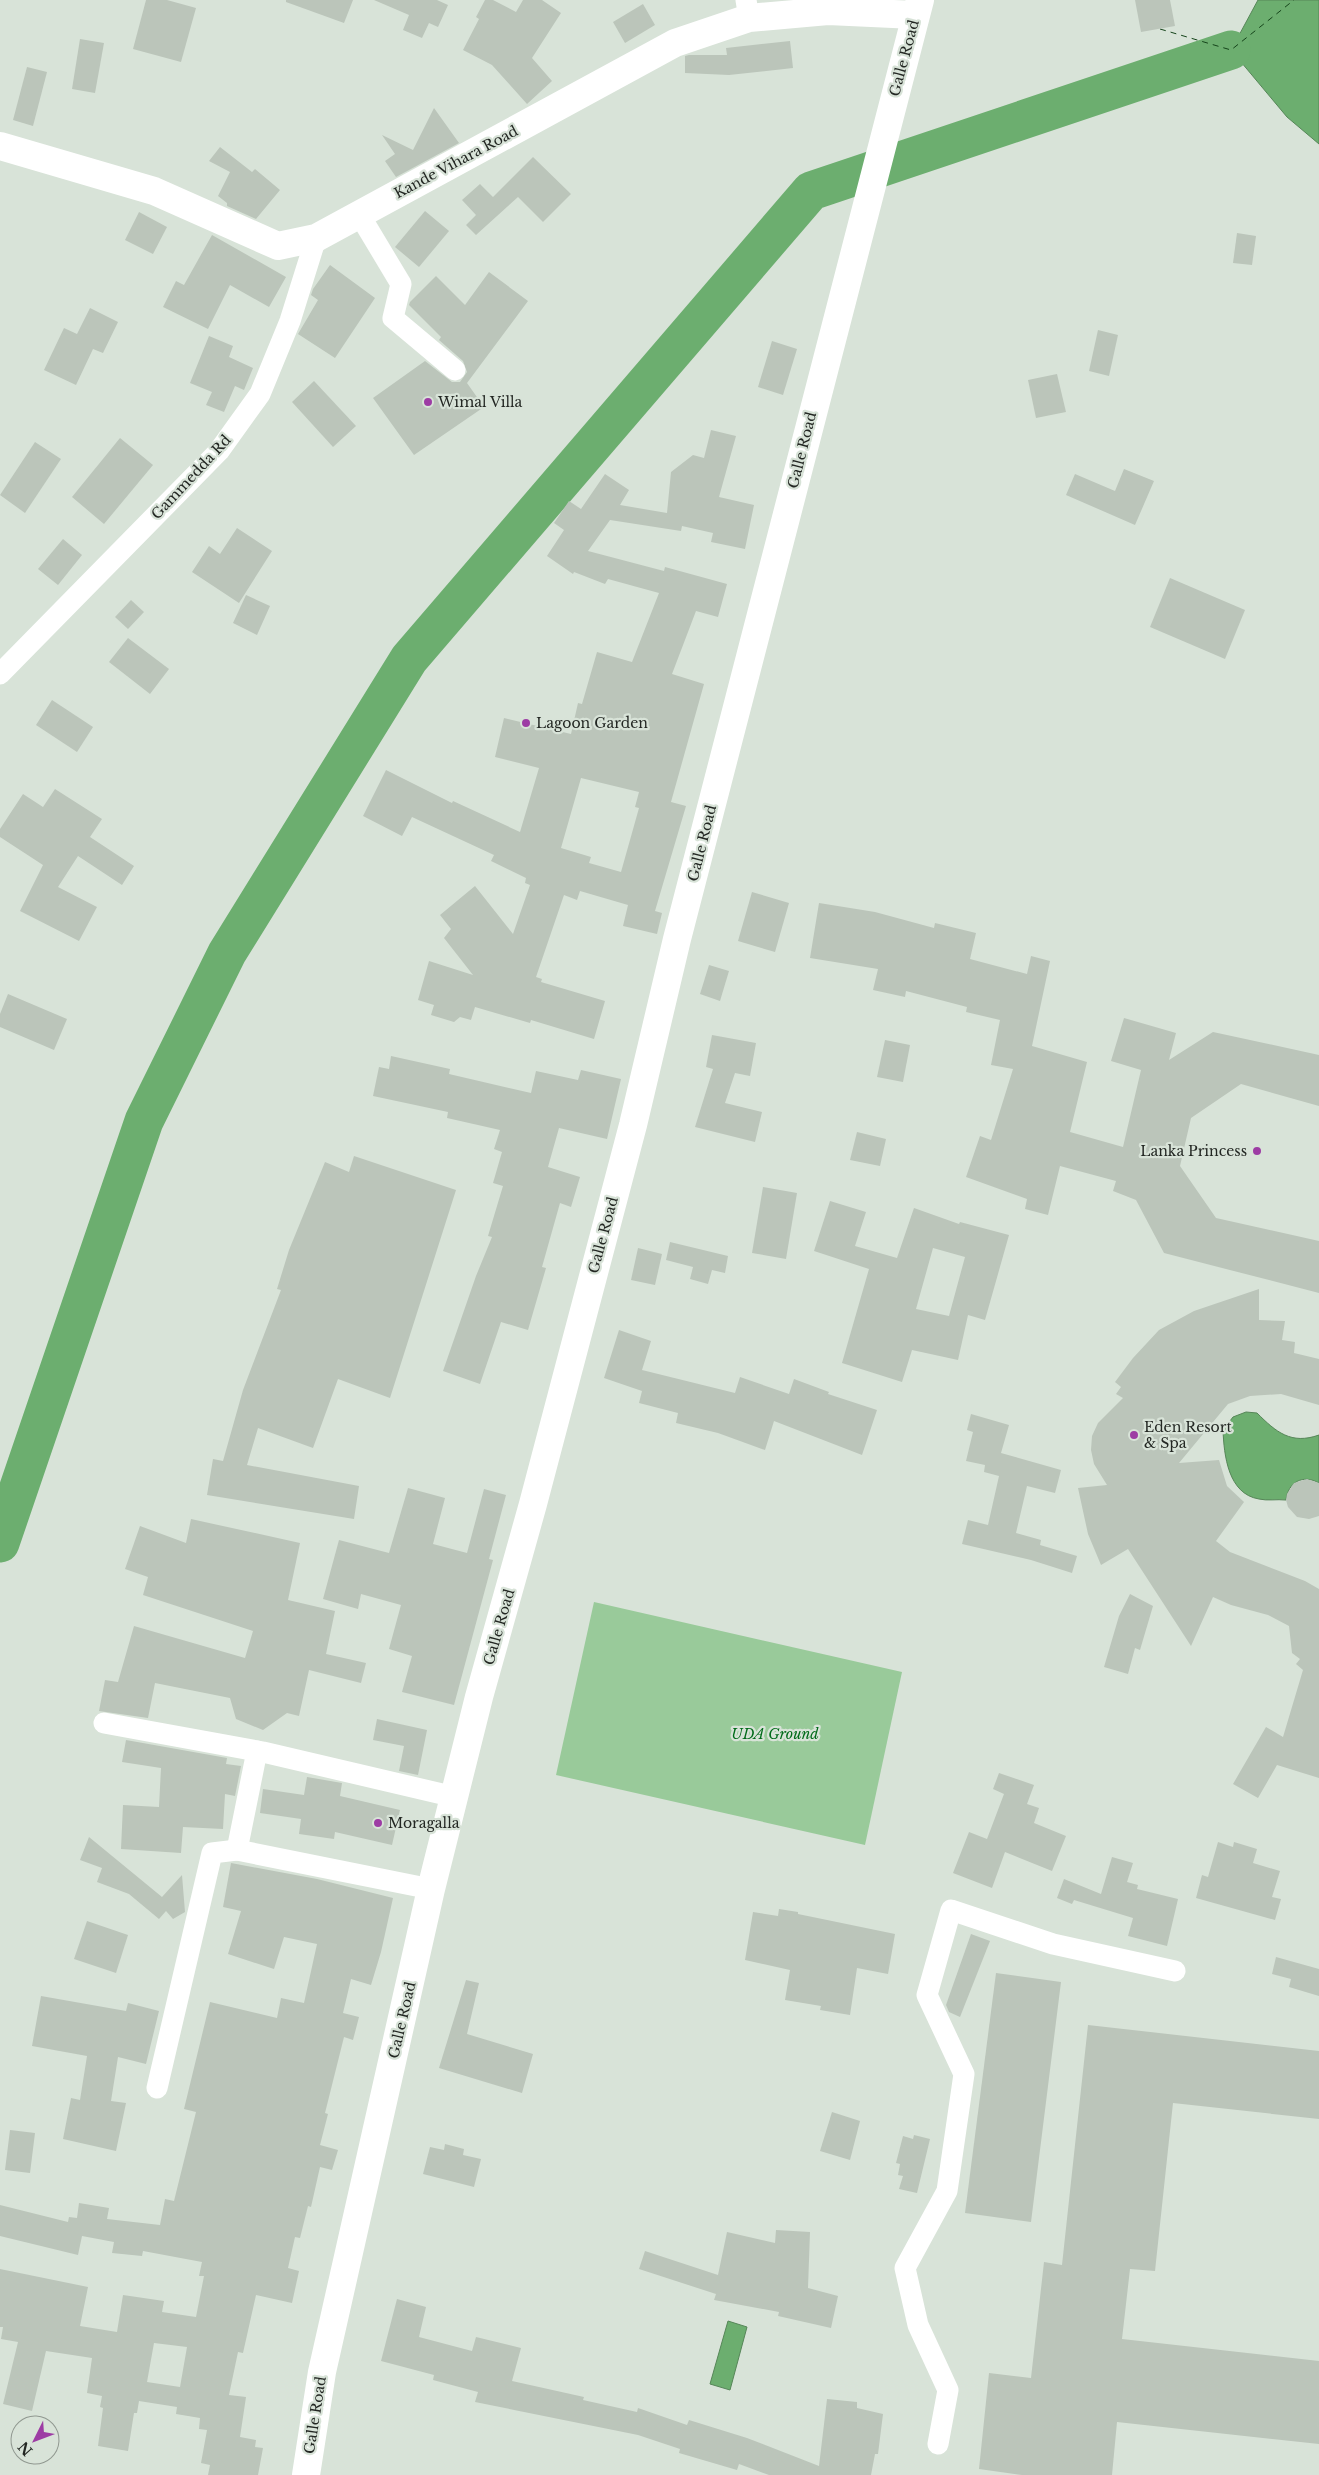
<svg xmlns="http://www.w3.org/2000/svg" width="1319" height="2475" font-family="'Libre Baskerville',serif">
<style>
.green{fill:#99ca9a}
.water{fill:#6cae6f;stroke:#568658}
.lines{fill:none;stroke-linecap:round;stroke-linejoin:round}
.river{stroke:#6cae6f;stroke-width:39}
.ferry{stroke:#15441a;stroke-width:1;stroke-dasharray:6 5;stroke-linecap:butt}
.building{fill:#bbc5ba;fill-rule:evenodd}
.street{stroke:#fff;stroke-width:21}
.primary{stroke:#fff;stroke-width:28}
.highway{stroke:#fff;stroke-width:28}
.poi-dot{fill:#9d3ca4;stroke:#d8e3d8;stroke-width:2}
.labels{text-anchor:middle;stroke-width:4.5;stroke-linejoin:round;paint-order:stroke}
.street-label{font-size:14px;fill:#232723;stroke:#d8e3d8}
.poi-label{font-size:14px;fill:#232723;stroke:#d8e3d8;text-anchor:start}
.park-label{font-size:14px;font-style:italic;fill:#006b19;stroke:#d8e3d8}
</style>
<rect width="100%" height="100%" fill="#d8e3d8"/>
<polygon class="green" points="594,1602 902,1672 865,1845 556,1775"/>
<g class="water">
<polygon points="1258,0 1319,0 1319,144 1287,117 1231,50"/>
<path d="M1246 1412 1257 1413C1276 1432 1291 1445 1319 1435V1483C1303 1474 1288 1482 1286 1500 1277 1499 1267 1501 1259 1499 1228 1494 1224 1455 1223 1430L1233 1417Z"/>
<polygon points="728,2321 747,2327 730,2390 710,2384"/>
</g>
<g class="lines">
<polyline class="river" points="0,1543 144,1121 227,953 409,659 811,191 1231,50"/>
<polyline class="ferry" points="1160,29 1231,50 1294,0"/>
</g>
<g class="building">
<polygon points="146,0 167,0 196,8 181,62 133,49"/>
<polygon points="286,0 353,0 344,23 286,2"/>
<polygon points="374,0 437,0 448,5 438,27 429,23 422,38 403,30 409,15"/>
<polygon points="485,0 493,0 516,12 523,0 542,0 561,13 532,58 552,81 527,104 492,65 463,50 479,19 476,17"/>
<polygon points="1135,0 1170,0 1175,26 1141,32"/>
<polygon points="643,4 655,25 625,43 613,22"/>
<polygon points="80,39 104,43 95,93 72,89"/>
<polygon points="790,41 793,68 729,75 685,73 685,56 689,55 727,55 726,48"/>
<polygon points="27,67 47,72 33,126 13,120"/>
<polygon points="434,108 459,143 396,177 385,161 395,154 382,135 413,150"/>
<polygon points="220,147 252,172 255,169 280,190 256,219 227,206 227,203 218,196 230,172 209,161"/>
<polygon points="533,157 571,194 543,222 518,197 476,235 466,225 476,215 462,200 480,184 493,197"/>
<polygon points="425,211 449,231 419,267 395,247"/>
<polygon points="139,212 167,227 153,254 125,240"/>
<polygon points="1237,233 1256,236 1252,265 1233,263"/>
<polygon points="212,235 286,277 269,307 230,285 208,329 163,307 176,281 184,285"/>
<polygon points="330,265 375,298 335,358 298,334 318,300 311,295 313,289"/>
<polygon points="489,272 528,301 467,383 484,407 414,455 373,398 425,361 452,382 460,382 467,372 463,361 439,340 441,337 409,305 410,302 436,276 465,305"/>
<polygon points="90,308 118,322 103,353 93,349 76,385 44,370 64,328 77,334"/>
<polygon points="1098,330 1118,335 1109,376 1089,371"/>
<polygon points="209,336 233,346 229,357 253,368 244,390 235,386 224,412 206,405 212,392 190,383"/>
<polygon points="772,341 797,349 783,395 758,387"/>
<polygon points="1057,374 1066,412 1036,418 1028,380"/>
<polygon points="314,381 356,426 333,447 292,402"/>
<path d="M711 430 736 436 719 497 754 505 745 549 711 542 713 533 682 526 681 531 610 520 588 551 664 571 665 567 727 584 718 617 696 611 672 674 704 684 671 802 686 806 655 911 662 913 657 934 623 926 628 905 580 891 577 900 564 895 536 977 542 979 541 982 605 1001 594 1039 531 1020 530 1023 475 1007 471 1020 460 1017 454 1022 431 1015 434 1005 418 1000 429 961 473 975 444 938 451 929 440 915 475 886 513 934 530 885 525 883 526 878 491 861 494 855 412 817 402 836 363 816 386 770 452 803 453 801 520 832 539 768 495 757 504 718 571 734 578 703 582 704 597 652 632 662 659 593 608 579 605 584 574 572 573 574 547 556 564 530 554 523 569 501 581 509 605 474 629 490 620 505 667 513 671 472 693 455 704 458ZM581 778 639 792 635 807 639 808 621 872 589 863 591 857 561 848Z"/>
<polygon points="120,438 153,465 104,524 72,497"/>
<polygon points="35,442 61,459 25,513 0,495"/>
<polygon points="1124,469 1154,481 1135,525 1066,495 1075,474 1115,491"/>
<polygon points="237,528 272,551 239,603 192,572 209,546 220,554"/>
<polygon points="63,539 82,555 58,585 38,569"/>
<polygon points="1170,578 1245,610 1225,659 1150,627"/>
<polygon points="246,595 270,606 257,635 233,623"/>
<polygon points="131,600 144,612 128,629 115,617"/>
<polygon points="128,638 169,669 150,694 109,662"/>
<polygon points="52,700 93,727 77,752 36,725"/>
<polygon points="55,789 102,819 90,837 134,866 122,885 78,856 58,887 97,907 79,941 20,911 43,865 0,837 0,829 23,794 43,807"/>
<polygon points="752,892 789,903 775,952 738,941"/>
<polygon points="819,903 875,912 934,928 935,923 976,933 970,959 1027,974 1031,956 1050,961 1032,1046 1087,1062 1070,1132 1123,1147 1141,1070 1111,1061 1124,1018 1176,1033 1169,1060 1213,1032 1319,1055 1319,1106 1241,1084 1191,1118 1180,1166 1216,1218 1319,1241 1319,1293 1164,1253 1136,1200 1113,1191 1116,1181 1060,1166 1048,1215 1025,1209 1027,1199 966,1177 980,1136 991,1140 1013,1069 991,1065 1000,1020 966,1012 967,1007 906,991 905,997 873,990 878,969 810,958"/>
<polygon points="709,965 729,971 720,1001 700,994"/>
<polygon points="8,994 67,1019 54,1050 0,1027 0,1014"/>
<polygon points="712,1035 756,1043 750,1076 735,1073 725,1103 762,1112 755,1142 695,1127 713,1069 706,1067"/>
<polygon points="885,1040 910,1045 903,1082 877,1077"/>
<polygon points="391,1056 450,1069 449,1074 531,1093 536,1071 578,1080 581,1070 621,1079 607,1139 559,1128 548,1167 580,1177 571,1207 560,1203 542,1267 546,1268 528,1330 501,1322 480,1384 443,1371 476,1276 492,1237 488,1236 503,1186 493,1183 502,1152 494,1149 500,1130 447,1118 448,1112 373,1096 379,1067 389,1069"/>
<polygon points="857,1132 886,1139 880,1166 850,1160"/>
<polygon points="354,1156 456,1190 390,1398 338,1379 313,1448 258,1428 247,1465 359,1486 354,1519 207,1495 213,1459 223,1461 243,1390 281,1290 277,1289 289,1250 325,1162 349,1172"/>
<polygon points="763,1187 797,1193 786,1259 752,1253"/>
<path d="M830 1201 866 1212 855 1246 897 1258 914 1208 959 1224 960 1222 1009 1235 985 1320 968 1315 958 1360 912 1350 902 1382 842 1363 869 1269 814 1251ZM933 1248 965 1257 949 1316 916 1309Z"/>
<polygon points="670,1242 728,1256 725,1273 712,1270 708,1284 690,1279 693,1267 666,1260"/>
<polygon points="638,1248 662,1254 655,1285 631,1280"/>
<polygon points="1259,1289 1259,1320 1285,1321 1282,1340 1295,1342 1294,1353 1319,1359 1319,1405 1281,1394 1250,1396 1228,1404 1179,1463 1219,1460 1227,1486 1244,1502 1216,1541 1230,1552 1305,1581 1319,1589 1319,1778 1277,1765 1258,1798 1233,1784 1266,1727 1283,1737 1303,1670 1296,1664 1300,1659 1292,1653 1289,1626 1268,1615 1231,1605 1213,1597 1191,1646 1128,1549 1101,1565 1088,1534 1078,1488 1107,1485 1094,1464 1091,1450 1092,1436 1098,1423 1123,1398 1116,1394 1121,1387 1115,1382 1133,1358 1159,1330 1194,1311"/>
<polygon points="619,1330 651,1341 642,1370 735,1393 740,1377 789,1394 794,1379 829,1392 828,1394 877,1410 862,1455 774,1421 765,1450 718,1433 676,1423 678,1413 639,1403 642,1391 604,1378"/>
<polygon points="971,1414 1009,1425 1001,1453 1061,1470 1055,1493 1027,1486 1016,1533 1041,1540 1040,1545 1077,1556 1072,1573 1031,1560 962,1544 968,1520 988,1525 999,1476 984,1472 985,1465 966,1461 973,1432 967,1430"/>
<polygon points="1307,1479 1319,1483 1319,1516 1309,1519 1297,1517 1288,1507 1286,1500 1287,1494 1294,1483"/>
<polygon points="408,1488 445,1498 433,1544 467,1553 484,1489 506,1495 489,1559 493,1560 454,1705 402,1692 412,1656 389,1649 401,1605 361,1594 358,1609 323,1599 339,1540 389,1553"/>
<polygon points="191,1519 300,1543 288,1600 335,1611 326,1654 366,1663 361,1683 309,1670 299,1716 287,1713 263,1730 236,1719 230,1698 155,1683 148,1718 99,1711 105,1680 118,1682 134,1626 245,1658 253,1631 143,1595 148,1577 125,1569 140,1526 186,1543"/>
<polygon points="1130,1594 1153,1606 1140,1650 1135,1648 1128,1674 1104,1667 1119,1616"/>
<polygon points="377,1719 427,1730 418,1775 399,1771 404,1746 373,1740"/>
<polygon points="126,1740 227,1758 226,1764 241,1766 235,1796 225,1794 223,1829 183,1827 181,1853 121,1849 123,1805 159,1807 161,1768 122,1762"/>
<polygon points="999,1773 1034,1785 1027,1804 1039,1808 1034,1823 1066,1836 1052,1871 1005,1852 992,1888 953,1873 969,1832 987,1839 1004,1794 993,1789"/>
<polygon points="307,1777 342,1783 340,1796 400,1810 392,1845 335,1832 334,1839 299,1834 301,1819 260,1813 263,1789 304,1795"/>
<polygon points="89,1837 162,1897 182,1875 185,1912 173,1919 166,1911 159,1919 129,1894 97,1882 102,1868 80,1860"/>
<polygon points="1218,1842 1233,1847 1234,1842 1257,1849 1253,1863 1280,1871 1272,1897 1281,1899 1275,1920 1196,1898 1202,1875 1208,1877"/>
<polygon points="1112,1857 1133,1863 1127,1882 1138,1885 1137,1889 1178,1899 1167,1946 1128,1936 1133,1918 1074,1900 1072,1904 1057,1898 1064,1879 1101,1894"/>
<path d="M231 1863 317 1879 393 1898 381 1952 371 1985 351 1979 343 2013 359 2017 353 2040 344 2037 325 2113 328 2114 320 2145 338 2150 332 2170 320 2167 311 2207 308 2206 300 2238 295 2237 288 2268 299 2271 292 2303 256 2295 243 2353 238 2352 229 2395 246 2397 240 2437 256 2440 255 2447 263 2448 258 2475H208L210 2465 201 2463 207 2430 199 2429 200 2418 176 2414 177 2407 139 2401 137 2413H134L128 2451 98 2446 103 2408 100 2407 102 2396 87 2393 92 2358 46 2351 32 2411 3 2404 18 2342 1 2339 3 2327H0V2269L88 2287 80 2326 117 2332 123 2295 164 2301 162 2312 196 2317 204 2276H199L202 2262 143 2251 142 2256 112 2253 114 2242 82 2236 78 2255 0 2236V2205L68 2222 69 2217 77 2218 79 2203 109 2208 107 2219 160 2225 165 2199 174 2201 196 2112 184 2109 210 2002 277 2018 281 1998 304 2003 317 1944 284 1937 274 1969 228 1954 241 1911 223 1907ZM154 2343 187 2347 180 2387 147 2382Z"/>
<polygon points="779,1909 798,1912 798,1914 895,1934 888,1974 857,1968 850,2015 820,2010 821,2006 785,2000 790,1970 745,1960 753,1912 778,1916"/>
<polygon points="87,1921 128,1935 116,1973 74,1959"/>
<polygon points="971,1934 990,1941 960,2017 949,2012 946,2005"/>
<polygon points="1276,1957 1319,1969 1319,1996 1289,1987 1291,1979 1272,1974"/>
<polygon points="996,1973 1061,1982 1031,2222 965,2213"/>
<polygon points="466,1980 479,1983 467,2034 533,2054 522,2093 439,2068"/>
<polygon points="41,1996 126,2011 128,2003 159,2011 146,2064 118,2057 111,2101 126,2103 116,2151 63,2139 71,2098 80,2100 87,2056 32,2046"/>
<polygon points="1088,2025 1319,2051 1319,2119 1173,2103 1155,2271 1130,2269 1122,2339 1319,2361 1319,2444 1117,2422 1112,2475 1022,2475 979,2469 989,2373 1031,2378 1044,2262 1062,2265"/>
<polygon points="832,2112 860,2121 850,2160 820,2151"/>
<polygon points="10,2130 35,2133 30,2173 5,2170"/>
<polygon points="914,2135 930,2139 917,2193 899,2189 903,2176 898,2175 900,2164 896,2163 903,2136 913,2139"/>
<polygon points="445,2144 464,2149 463,2155 481,2159 474,2187 423,2174 430,2147 444,2150"/>
<polygon points="776,2230 810,2232 808,2288 838,2296 831,2328 778,2316 779,2312 714,2300 716,2294 639,2269 645,2251 718,2275 727,2232 775,2243"/>
<polygon points="397,2299 426,2307 419,2337 472,2351 476,2337 521,2348 512,2381 584,2397 583,2400 637,2412 638,2408 687,2425 689,2420 747,2438 819,2466 827,2399 857,2402 857,2408 883,2414 878,2454 875,2454 871,2475 769,2475 739,2464 737,2470 679,2453 680,2449 638,2435 475,2402 478,2392 433,2380 434,2375 381,2361"/>
</g>
<g class="lines">
<g class="street">
<polyline points="746,0 749,18"/>
<polyline points="359,214 401,284 393,318 455,370"/>
<polyline points="0,674 219,451 260,394 290,321 316,238"/>
<polyline points="104,1723 263,1752 455,1797"/>
<polyline points="257,1751 237,1850 431,1889"/>
<polyline points="157,2088 212,1853 237,1850"/>
<polyline points="938,2444 948,2390 918,2325 905,2268 947,2191 964,2074 927,1995 951,1910 1053,1944 1175,1971"/>
</g>
<polyline class="primary" points="0,146 154,191 278,246 316,238 675,43 749,18 828,11 915,15"/>
<polyline class="highway" points="306,2475 322,2372 431,1889 479,1697 533,1504 633,1125 677,939 920,0"/>
</g>
<g class="poi-dot">
<circle cx="428" cy="402" r="5"/>
<circle cx="526" cy="723" r="5"/>
<circle cx="1257" cy="1151" r="5"/>
<circle cx="1134" cy="1435" r="5"/>
<circle cx="378" cy="1823" r="5"/>
</g>
<g class="labels">
<g class="street-label">
<text transform="translate(904 58) rotate(-75)" y="5">Galle Road</text>
<text transform="translate(456 162) rotate(-28)" y="5">Kande Vihara Road</text>
<text transform="translate(802 450) rotate(-76)" y="5">Galle Road</text>
<text transform="translate(191 477) rotate(-47)" y="5">Gammedda Rd</text>
<text transform="translate(702 843) rotate(-76)" y="5">Galle Road</text>
<text transform="translate(603 1235) rotate(-75)" y="5">Galle Road</text>
<text transform="translate(499 1627) rotate(-74)" y="5">Galle Road</text>
<text transform="translate(402 2020) rotate(-77)" y="5">Galle Road</text>
<text transform="translate(315 2415) rotate(-81)" y="5">Galle Road</text>
</g>
<g class="poi-label">
<text x="438" y="407">Wimal Villa</text>
<text x="536" y="728">Lagoon Garden</text>
<text x="1247" y="1156" text-anchor="end">Lanka Princess</text>
<text x="1144" y="1432">Eden Resort<tspan x="1144" dy="16">&amp; Spa</tspan></text>
<text x="388" y="1828">Moragalla</text>
</g>
<g class="park-label">
<text x="775" y="1739">UDA Ground</text>
</g>
</g>
<g transform="translate(35 2440) rotate(228)"><circle r="24" fill="#d8e3d8" stroke="#909890"/>
<path d="M0-4L9 19L0 12L-9 19Z" fill="#9d3ca4"/>
<text y="-8" font-size="14" font-weight="bold" text-anchor="middle" fill="#232723">N</text>
</g>
</svg>
